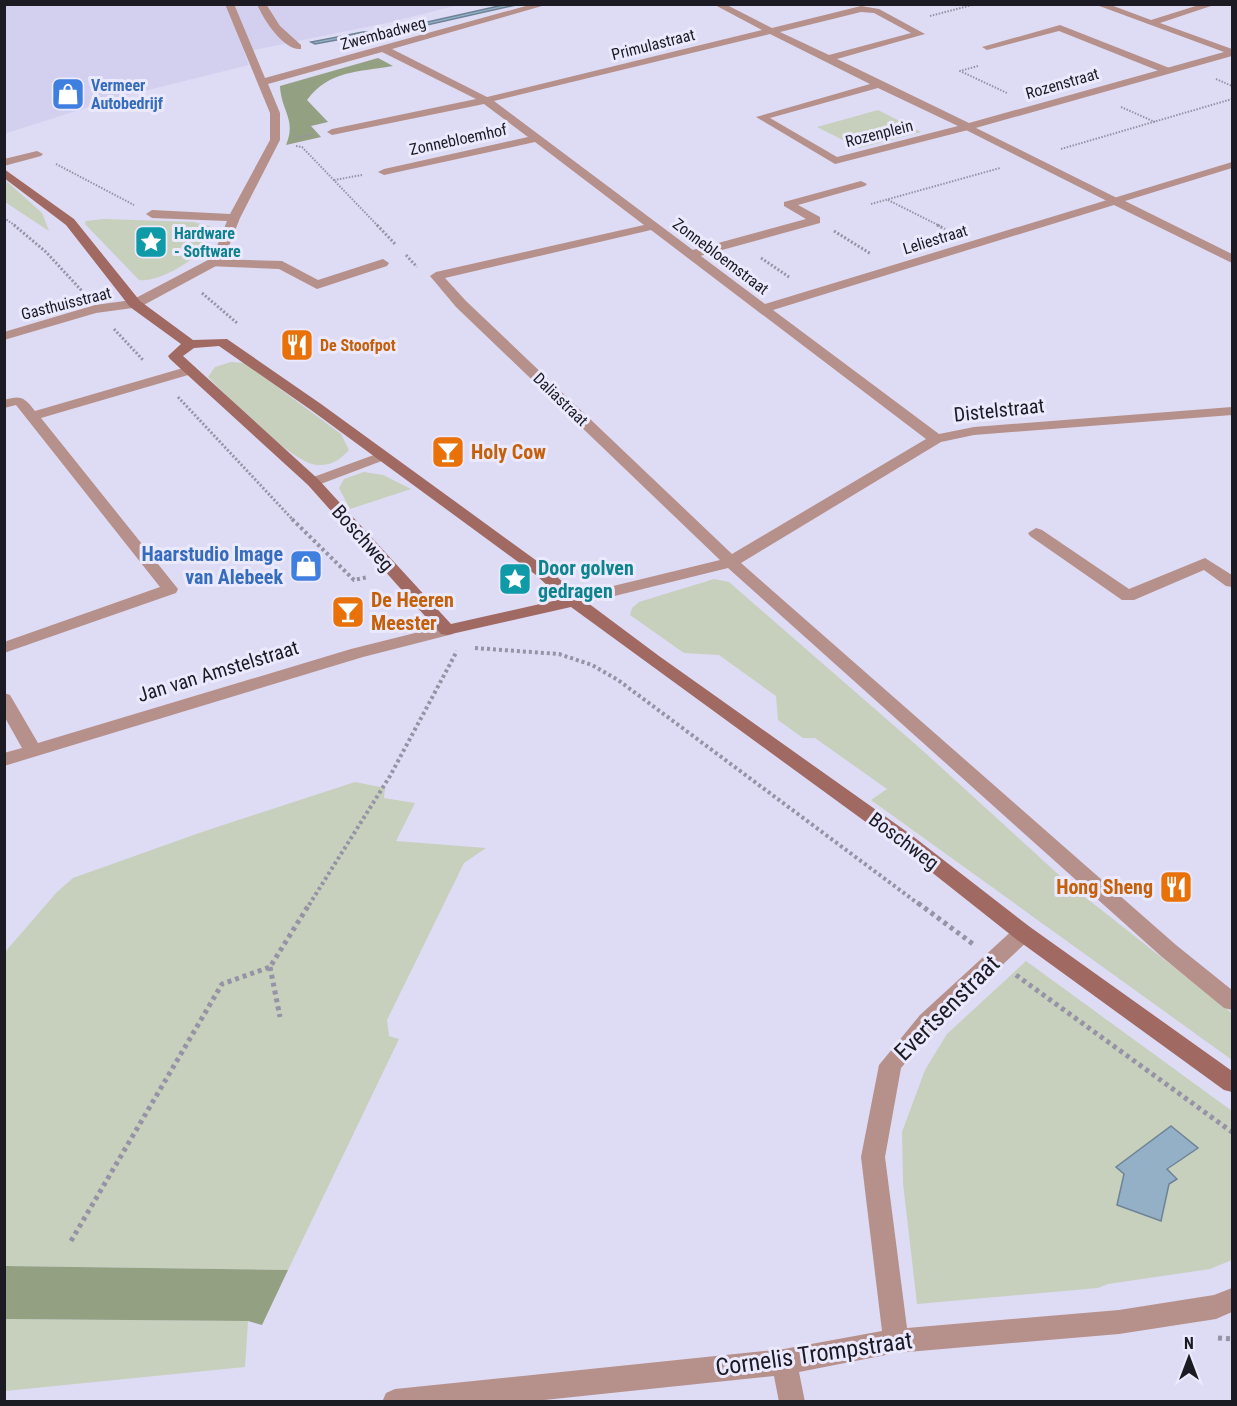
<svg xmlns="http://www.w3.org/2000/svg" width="1237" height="1406" font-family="'Roboto Condensed',sans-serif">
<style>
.built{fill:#d3cfef}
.green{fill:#c7d0bc;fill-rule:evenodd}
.forest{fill:#93a182}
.water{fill:#93b0c7;stroke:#6f8396;stroke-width:1.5}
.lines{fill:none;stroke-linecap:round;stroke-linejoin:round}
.path-far3{stroke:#9593a5;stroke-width:2;stroke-dasharray:1.5 1.5;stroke-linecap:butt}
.path-far2{stroke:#9593a5;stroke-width:3;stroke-dasharray:2 2;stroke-linecap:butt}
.path-far1{stroke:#9593a5;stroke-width:4;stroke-dasharray:3 3;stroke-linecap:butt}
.path{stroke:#9593a5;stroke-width:5;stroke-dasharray:4 4;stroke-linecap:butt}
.lane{fill:#b6908a;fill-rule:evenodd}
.street{fill:#b6908a;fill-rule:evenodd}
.secondary{fill:#a06962;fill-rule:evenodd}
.labels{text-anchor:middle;stroke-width:6;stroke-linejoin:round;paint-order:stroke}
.far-street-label{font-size:16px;fill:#1c1b24;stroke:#ebe9fd}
.far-shop-label{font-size:16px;font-weight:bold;fill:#366cbe;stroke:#ebe9fd;text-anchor:start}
.far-culture-label{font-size:16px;font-weight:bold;fill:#0d838f;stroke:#ebe9fd;text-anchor:start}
.far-food-label{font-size:16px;font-weight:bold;fill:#c56008;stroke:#ebe9fd;text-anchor:start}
.street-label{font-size:20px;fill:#1c1b24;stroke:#ebe9fd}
.food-label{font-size:20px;font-weight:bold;fill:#c56008;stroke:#ebe9fd;text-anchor:start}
.shop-label{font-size:20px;font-weight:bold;fill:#366cbe;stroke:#ebe9fd;text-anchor:end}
.culture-label{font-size:20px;font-weight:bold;fill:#0d838f;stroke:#ebe9fd;text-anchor:start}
.near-street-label{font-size:24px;fill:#1c1b24;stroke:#ebe9fd}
</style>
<rect width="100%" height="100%" fill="#dedbf4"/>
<polygon class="built" points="5,5 458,5 391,22 244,52 249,65 120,97 7,133 5,132"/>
<g class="green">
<polygon points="878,110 921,132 859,148 817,127"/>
<polygon points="4,179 42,213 49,231 5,202"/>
<path d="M104 219 193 222 210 226C209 230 210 237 208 240 200 259 158 283 139 280L85 224 86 221Z"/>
<path d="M231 362 245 363 341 434 349 450C340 460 331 466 317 465 291 463 228 397 208 377L215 367Z"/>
<polygon points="364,472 383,475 411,489 350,509 339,488 344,479"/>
<polygon points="714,579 729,582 922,750 1071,886 1232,1013 1232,1060 871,800 887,789 815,738 803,738 778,720 776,696 719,655 684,653 630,615 632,608 639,602"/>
<polygon points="355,782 385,788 384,798 415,803 396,841 486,848 464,863 387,1020 389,1036 399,1039 288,1270 5,1266 5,952 57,892 73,878 202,832"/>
<path d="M1026 961 1232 1111V1260L1210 1269 1108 1284 1098 1288 917 1304 903 1183 902 1132 925 1070 947 1034ZM1197 1148 1117 1205 1125 1173 1117 1167Z"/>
<polygon points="5,1319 248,1321 245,1367 5,1391"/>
</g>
<g class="forest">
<path d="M378 58 393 66C359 72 329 70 307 100L328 122 311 126 321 137 286 145C297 120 281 111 280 86Z"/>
<polygon points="5,1266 288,1270 262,1325 248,1321 5,1319"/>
</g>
<g class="water">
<polygon points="503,5 516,5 387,34 364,35 315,44 311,42 363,32 383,32"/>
<polygon points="1171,1126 1198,1148 1167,1169 1177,1179 1169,1184 1161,1221 1117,1205 1124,1174 1116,1167"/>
</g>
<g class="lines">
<g class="path-far3">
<polyline points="930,16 976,4"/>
<polyline points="978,66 960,71 1007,93"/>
<polyline points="1216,79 1232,86"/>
<polyline points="1121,107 1155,122"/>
<polyline points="296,137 313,135"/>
<polyline points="296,146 302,147 378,226"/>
<polyline points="1061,149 1232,99"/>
<polyline points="56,164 134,205"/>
<polyline points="334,180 362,175"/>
<polyline points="888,200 940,226"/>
<polyline points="871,204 1000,168"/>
<polyline points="4,218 16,226"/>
</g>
<g class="path-far2">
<polyline points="14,225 46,252 82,291"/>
<polyline points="377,225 396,245"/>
<polyline points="937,225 945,229"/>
<polyline points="834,231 871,254"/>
<polyline points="406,255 417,267"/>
<polyline points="761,258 789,277"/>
<polyline points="202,293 237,323"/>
<polyline points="114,329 144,361"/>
<polyline points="178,397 294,521"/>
</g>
<g class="path-far1">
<polyline points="292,519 354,580 368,577"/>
<polyline points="475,648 559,654 592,665 618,680 920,905"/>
<polyline points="309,905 390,776 457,651"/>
</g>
<g class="path">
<polyline points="918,903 973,944"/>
<polyline points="270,967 280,1017"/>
<polyline points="1016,975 1232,1132"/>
<polyline points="71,1241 222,984 270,967 310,903"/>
<polyline points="1218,1338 1232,1339"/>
</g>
<g class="lane">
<polygon points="1060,25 1172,69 1173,71 1164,73 1059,31 987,50 982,47"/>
<polygon points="968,124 1119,199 1121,201 1115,205 1111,203 964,129 963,127"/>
<polygon points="37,151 43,154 41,156 4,166 4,159"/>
<polygon points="861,181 867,184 865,186 798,205 820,217 820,223 693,258 687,254 689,251 806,219 784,206 784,202"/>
<polygon points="212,259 282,261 318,280 383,259 389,263 387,266 317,289 279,269 208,266 206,263 208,260"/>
<path d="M190 366 195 367 197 370 195 373 41 418 178 589 176 593 4 653V642L160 587 16 405 4 408V400C21 395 24 397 35 411Z"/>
</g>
<g class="street">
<path d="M225 4H234L265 78 533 4H549L392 49 487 97 762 30 713 4H725L772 28 861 6 879 9 925 34 837 59 969 123 1224 52 1094 4H1108L1151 20 1202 4H1217L1160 23 1232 49V56L972 129 835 164 756 117 870 84 770 34 494 101 765 304 1232 162V168L1125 201 1232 254V263L1114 205 773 310 939 434 974 427 1232 407V415L974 435 941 442 741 563 1176 945 1232 990V1010L1224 1008 1162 957 728 568 574 606 568 605 566 601 568 597 720 560 456 307 430 276 436 272 644 225 535 142 384 175 378 172 384 169 528 137 484 104 332 135 327 132 332 129 476 99 382 52 268 84 280 113V140L240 218 227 251 216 266 140 307 96 313 4 340V332L95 305 132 300 208 260 215 251 227 221 152 218 146 214 152 210 230 214 270 140V113ZM861 12 874 13 911 33 829 55 780 32ZM878 88 958 126 837 157 770 118ZM651 230 926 439 732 554 466 301 445 278Z"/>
<path d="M257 4H266L280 26 301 45V49C284 51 263 19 257 4Z"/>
<polygon points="382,452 387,453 389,456 387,459 318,485 313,487 305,482 308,479"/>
<polygon points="1036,528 1042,530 1129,589 1205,558 1232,575 1232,587 1226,586 1204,570 1134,600 1122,600 1030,536 1028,533"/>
<polygon points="447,625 453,626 456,630 453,634 363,657 4,766 4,753 22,748 4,716 4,693 10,695 38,743 351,649"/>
<polygon points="1023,925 1030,927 1033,933 1030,939 936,1027 901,1068 885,1157 907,1328 1119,1310 1214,1295 1232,1288 1232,1312 1216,1319 1119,1334 896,1353 799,1372 805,1402 779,1402 774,1376 525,1402 382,1402 386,1393 395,1389 784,1349 882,1331 861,1157 879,1065 920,1015 1016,927"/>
</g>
<path class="secondary" d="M4 169 74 219 140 301 193 340 227 339 321 404 548 569 580 597 659 656 910 834 1030 927 1232 1071V1092L1224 1090 1016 939 896 844 571 607 447 635 441 634 308 485 170 359 168 356 181 344 130 307 66 225 4 178ZM219 346 311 410 536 575 562 599 451 624 318 479 183 356 194 348Z"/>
</g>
<defs>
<g id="shop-square" transform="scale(1.725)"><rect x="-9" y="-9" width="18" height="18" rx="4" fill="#3f7fe0" stroke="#ebe9fd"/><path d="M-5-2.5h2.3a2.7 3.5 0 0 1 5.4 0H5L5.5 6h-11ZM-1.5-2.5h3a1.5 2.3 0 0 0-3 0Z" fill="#fff"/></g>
<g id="sight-square" transform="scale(1.725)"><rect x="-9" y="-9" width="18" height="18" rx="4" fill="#0f9aa8" stroke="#ebe9fd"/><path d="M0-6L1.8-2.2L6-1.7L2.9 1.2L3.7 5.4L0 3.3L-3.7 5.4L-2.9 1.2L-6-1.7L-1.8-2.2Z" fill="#fff"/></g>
<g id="restaurant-square" transform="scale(1.725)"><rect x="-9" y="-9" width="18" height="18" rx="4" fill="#e8710a" stroke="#ebe9fd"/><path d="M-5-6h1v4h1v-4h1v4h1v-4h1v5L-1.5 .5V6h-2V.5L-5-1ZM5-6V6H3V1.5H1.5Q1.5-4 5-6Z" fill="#fff"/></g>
<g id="bar-square" transform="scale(1.725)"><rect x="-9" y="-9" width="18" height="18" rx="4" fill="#e8710a" stroke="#ebe9fd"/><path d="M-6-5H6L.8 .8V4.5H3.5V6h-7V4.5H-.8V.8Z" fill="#fff"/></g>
</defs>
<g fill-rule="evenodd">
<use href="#shop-square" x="68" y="94"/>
<use href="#sight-square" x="151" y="242"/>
<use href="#restaurant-square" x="297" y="345"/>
<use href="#bar-square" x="448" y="452"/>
<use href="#shop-square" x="306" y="566"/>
<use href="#sight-square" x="515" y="579"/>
<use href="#bar-square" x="348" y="612"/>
<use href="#restaurant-square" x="1176" y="887"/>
</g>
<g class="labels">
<g class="far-street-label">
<text transform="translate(383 33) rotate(-15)" y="6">Zwembadweg</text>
<text transform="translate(653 44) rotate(-14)" y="6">Primulastraat</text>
<text transform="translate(1062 83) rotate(-16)" y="6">Rozenstraat</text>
<text transform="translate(879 133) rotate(-14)" y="6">Rozenplein</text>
<text transform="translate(458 139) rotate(-12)" y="6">Zonnebloemhof</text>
<text transform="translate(935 239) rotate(-17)" y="6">Leliestraat</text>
<text transform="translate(721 256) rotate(37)" y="6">Zonnebloemstraat</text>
<text transform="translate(66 303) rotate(-14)" y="6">Gasthuisstraat</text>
<text transform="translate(561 399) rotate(44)" y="6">Daliastraat</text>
</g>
<g class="far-shop-label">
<text x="91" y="91">Vermeer<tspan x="91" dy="18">Autobedrijf</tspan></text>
</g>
<g class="far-culture-label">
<text x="174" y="239">Hardware<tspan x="174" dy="18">- Software</tspan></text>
</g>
<g class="far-food-label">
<text x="320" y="351">De Stoofpot</text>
</g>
<g class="street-label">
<text transform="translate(999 410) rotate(-6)" y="7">Distelstraat</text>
<text transform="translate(363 538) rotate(48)" y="7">Boschweg</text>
<text transform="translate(218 671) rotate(-17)" y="7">Jan van Amstelstraat</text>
<text transform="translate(904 841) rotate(37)" y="7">Boschweg</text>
</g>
<g class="food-label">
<text x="471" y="459">Holy Cow</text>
<text x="371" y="607">De Heeren<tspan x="371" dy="23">Meester</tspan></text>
<text x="1153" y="894" text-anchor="end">Hong Sheng</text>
</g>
<g class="shop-label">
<text x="283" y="561">Haarstudio Image<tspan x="283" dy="23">van Alebeek</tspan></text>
</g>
<g class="culture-label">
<text x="538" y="575">Door golven<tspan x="538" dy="23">gedragen</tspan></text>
</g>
<g class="near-street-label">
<text transform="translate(947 1008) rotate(-45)" y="8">Evertsenstraat</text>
<text transform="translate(814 1354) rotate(-8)" y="8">Cornelis Trompstraat</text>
</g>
</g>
<rect width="1237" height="1406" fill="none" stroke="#1c1b24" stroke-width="12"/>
<g transform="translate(1189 1358)" stroke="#ebe9fd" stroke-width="4.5" paint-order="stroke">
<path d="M0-4.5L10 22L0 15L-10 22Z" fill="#1c1b24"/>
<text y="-9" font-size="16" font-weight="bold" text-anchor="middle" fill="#1c1b24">N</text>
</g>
</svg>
